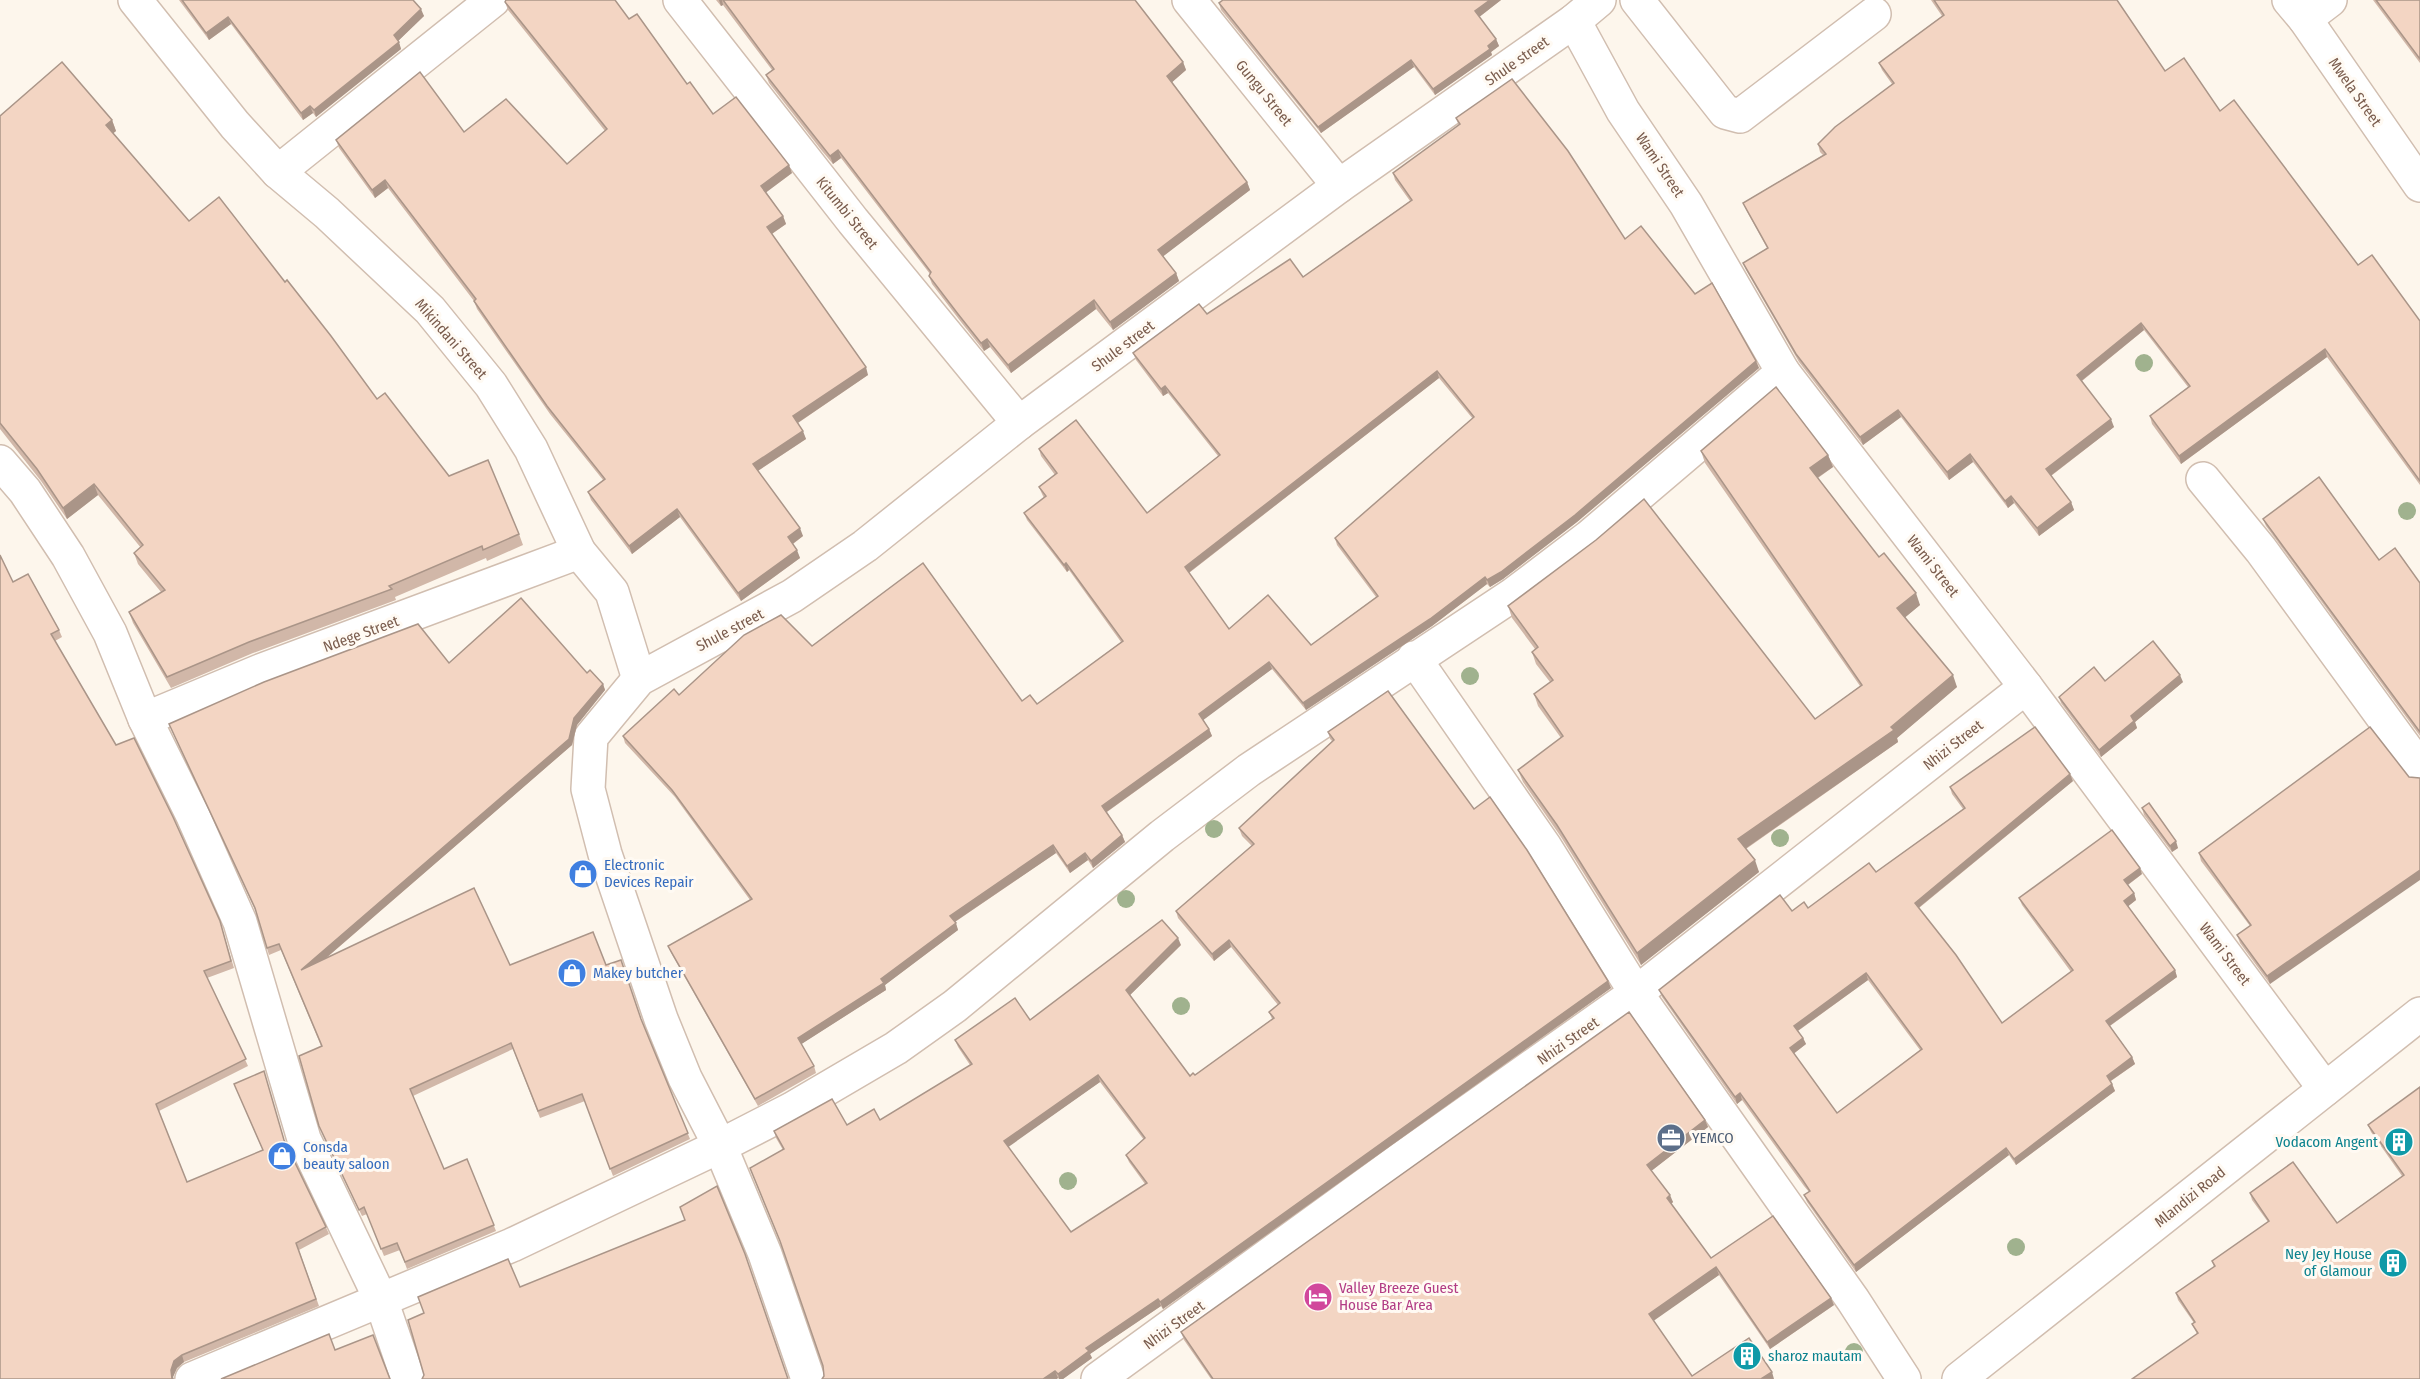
<svg xmlns="http://www.w3.org/2000/svg" width="2420" height="1379" font-family="'Fira Sans Condensed',sans-serif">
<style>
.lines{fill:none;stroke-linecap:round;stroke-linejoin:round}
.minor-casing{stroke:#d1beb0;stroke-width:36}
.minor{stroke:#fff;stroke-width:33}
.tree{fill:#a0b28e}
.wall{fill:#d1b7a8;fill-rule:evenodd}
.shaded-wall{fill:#aa9588}
.building{fill:#f3d5c3;stroke:#aa9588;stroke-width:1.5;fill-rule:evenodd}
.labels{text-anchor:middle;stroke-width:6;stroke-linejoin:round;paint-order:stroke}
.street-label{font-size:15px;fill:#7a5c4d;stroke:#fffaf3}
.shop-label{font-size:15px;fill:#366cbe;stroke:#fffaf3;text-anchor:start}
.service-label{font-size:15px;fill:#4e5e75;stroke:#fffaf3;text-anchor:start}
.culture-label{font-size:15px;fill:#0d838f;stroke:#fffaf3;text-anchor:end}
.hotel-label{font-size:15px;fill:#b23c85;stroke:#fffaf3;text-anchor:start}
</style>
<rect width="100%" height="100%" fill="#fdf6ec"/>
<g class="lines">
<g class="minor-casing">
<g id="minor">
<polyline points="135,0 235,125 278,172 327,213 430,310 491,385 531,449 579,552 612,592 639,679"/>
<polyline points="680,0 853,221 1019,423"/>
<polyline points="1189,0 1339,186"/>
<polyline points="1637,0 1725,112 1740,116 1874,14"/>
<polyline points="2289,0 2305,19 2420,185"/>
<polyline points="2305,19 2330,0"/>
<polyline points="1574,21 1623,111 1686,204 1783,372 2026,687 2325,1089"/>
<polyline points="278,172 493,0"/>
<polyline points="0,462 25,491 68,556 110,633 145,719 193,816 240,922 304,1139 381,1300 408,1379"/>
<polyline points="2203,479 2261,550 2420,768"/>
<polyline points="1414,658 1545,847 1636,993 1853,1300 1904,1379"/>
<polyline points="145,719 260,671 579,552"/>
<polyline points="192,1379 512,1245 720,1146 792,1109 896,1048 955,1006 1162,836 1249,770 1514,594 1589,537 1783,372"/>
<polyline points="808,1379 765,1254 720,1146 685,1078 661,1019 605,854 588,789 591,737 639,679 792,596 865,546 1019,423 1339,186 1574,21 1599,0"/>
<polyline points="1098,1379 1401,1159 1636,993 2026,687"/>
<polyline points="1959,1379 2420,1014"/>
</g>
</g>
<use href="#minor" class="minor"/>
</g>
<g class="tree">
<circle cx="2144" cy="363" r="9"/>
<circle cx="2407" cy="511" r="9"/>
<circle cx="1470" cy="676" r="9"/>
<circle cx="1214" cy="829" r="9"/>
<circle cx="1780" cy="838" r="9"/>
<circle cx="1126" cy="899" r="9"/>
<circle cx="1181" cy="1006" r="9"/>
<circle cx="1068" cy="1181" r="9"/>
<circle cx="2016" cy="1247" r="9"/>
<circle cx="1854" cy="1352" r="9"/>
</g>
<g class="wall">
<polygon points="179,0 413,0 424,16 398,41 401,49 316,117 313,113 303,120 231,24 209,40"/>
<polygon points="716,0 1135,0 1183,62 1186,70 1172,82 1247,182 1250,190 1163,256 1176,273 1179,281 1113,330 1096,309 1011,373 990,347 984,351 961,322 932,284 929,276 930,274 841,158 833,164 822,151 769,83 766,75 772,70 723,5 721,6"/>
<polygon points="1223,0 1501,0 1479,17 1496,39 1499,46 1491,52 1492,55 1435,95 1414,67 1321,133 1221,10 1219,3"/>
<polygon points="1931,0 2117,0 2165,71 2220,111 2358,265 2420,321 2420,485 2327,357 2181,464 2152,424 2150,416 2188,387 2144,330 2082,381 2114,427 2051,476 2071,502 2074,510 2039,536 2014,503 2008,508 1973,462 1949,480 1901,417 1863,445 1799,362 1746,270 1743,263 1767,248 1746,210 1743,203 1823,155 1820,152 1818,144 1892,84 1882,70 1879,63 1942,16"/>
<polygon points="2373,0 2420,0 2420,63"/>
<polygon points="505,2 629,19 713,114 792,173 766,192 783,216 786,224 772,234 868,375 798,423 806,439 758,471 803,536 793,544 800,558 741,601 680,517 632,554 591,500 588,492 603,480 550,414 477,309 474,301 388,188 375,198 339,148 336,140 464,132 567,164 605,131 508,10"/>
<polygon points="0,116 112,120 116,131 113,133 189,221 285,282 377,399 449,476 519,534 523,545 487,561 486,558 395,597 396,600 253,653 171,688 133,623 129,612 161,592 138,564 134,553 141,548 98,495 67,519 41,481 0,429"/>
<path d="M1456 118 1625 239 1695 294 1756 361 1759 368 1577 522 1503 579 1490 587 1487 584 1432 626 1306 710 1272 669 1203 719 1209 729 1212 736 1107 812 1122 835 1125 842 1093 868 1088 860 1070 873 1056 853 955 922 958 930 885 985 886 990 801 1044 814 1066 816 1073 758 1106 671 953 668 946 750 900 675 797 625 743 623 736 679 695 812 646 1022 701 1037 704 1121 642 1069 570 1067 572 1027 520 1024 513 1044 498 1042 494 1039 487 1055 475 1041 456 1039 449 1147 513 1218 456 1168 393 1163 396 1136 360 1133 353 1207 314 1303 277 1410 201 1395 180 1393 173 1459 126ZM1439 378 1473 419 1335 538 1337 545 1376 597 1311 645 1229 629 1189 573Z"/>
<polygon points="1701,451 1828,455 1833,467 1818,478 1879,557 1920,605 1905,617 1957,687 1897,738 1898,742 1746,849 1759,872 1641,965 1561,837 1523,782 1518,770 1561,738 1538,706 1534,694 1550,682 1536,664 1532,652 1535,649 1512,618 1508,606 1815,719 1860,686 1705,463"/>
<polygon points="2263,519 2379,560 2420,583 2420,736 2266,526"/>
<polygon points="13,582 59,630 62,637 55,641 222,928 234,968 207,978 248,1066 159,1111 187,1182 263,1151 234,1084 286,1142 329,1234 299,1250 319,1306 184,1362 177,1368 173,1377"/>
<polygon points="449,663 587,673 603,684 605,690 577,725 572,745 324,960 510,965 606,965 642,1022 690,1139 613,1176 585,1101 540,1118 513,1049 413,1096 444,1169 467,1159 496,1231 407,1269 400,1250 384,1256 367,1214 362,1216 322,1132 319,1126 321,1046 281,950 269,955 256,912 169,724"/>
<polygon points="2105,681 2183,682 2135,722 2137,728 2101,757 2061,703 2059,697"/>
<path d="M1328 732 1474 809 1608 981 1611 988 1163 1309 1161 1306 1090 1354 1092 1358 1063 1379H1059L1058 1378 824 1376 823 1366 783 1150 776 1138 774 1131 847 1125 880 1120 970 1065 958 1047 955 1040 1030 1020 1181 945 1130 995 1190 1076 1195 1075 1272 1019 1269 1012 1278 1005 1231 947 1214 961 1178 918 1176 911 1252 846 1242 836 1239 828 1332 741 1330 739ZM1100 1082 1144 1140 1126 1155 1129 1162 1145 1184 1071 1232 1008 1146Z"/>
<polygon points="2409,777 2419,779 2270,984 2240,943 2237,935 2250,926 2201,861 2199,853"/>
<path d="M2073 781 1919 908 2002 1023 2071 972 2022 905 2019 898 2142 874 2128 885 2134 893 2136 900 2128 906 2175 970 2177 977 2110 1026 2132 1057 2135 1064 2111 1081 2115 1091 2016 1165 2009 1155 1856 1272 1807 1202 1804 1195 1809 1192 1804 1186 1742 1100 1737 1104 1662 997 1659 990 1792 911 1808 908 1876 872 1963 809 1952 794 1950 787ZM1868 980 1920 1050 1837 1113 1793 1054 1806 1044 1803 1038 1798 1031Z"/>
<polygon points="2142,808 2178,848 2172,852 2144,815"/>
<polygon points="2420,1087 2420,1379 2197,1334 2192,1324 2194,1323 2178,1300 2176,1293 2214,1267 2212,1261 2268,1222 2252,1200 2250,1193 2337,1223 2402,1176 2371,1132 2368,1125"/>
<polygon points="1705,1120 1708,1127 1651,1171 1673,1202 1671,1204 1711,1258 1834,1305 1770,1349 1719,1275 1653,1320 1692,1376 1774,1379 1211,1379 1184,1340 1181,1332"/>
</g>
<g class="shaded-wall">
<polygon points="719,0 722,0 723,5 721,6"/>
<polygon points="1490,0 1501,0 1478,18 1475,11"/>
<polygon points="421,9 424,16 396,43 394,35"/>
<polygon points="228,17 231,24 209,40 206,33"/>
<polygon points="1496,39 1499,46 1491,52 1492,55 1435,95 1433,89"/>
<polygon points="399,42 401,49 316,117 314,110"/>
<polygon points="1411,60 1414,67 1321,133 1318,127"/>
<polygon points="1183,62 1186,70 1170,84 1167,76"/>
<polygon points="310,106 313,113 303,120 301,113"/>
<polygon points="112,120 116,131 110,136 106,125"/>
<polygon points="838,150 841,158 833,164 830,156"/>
<polygon points="789,165 792,173 764,194 761,186"/>
<polygon points="385,180 388,188 375,198 372,190"/>
<polygon points="1247,182 1250,190 1161,258 1158,250"/>
<polygon points="783,216 786,224 770,235 767,227"/>
<polygon points="1176,273 1179,281 1113,330 1110,322"/>
<polygon points="1094,300 1096,309 1011,373 1008,365"/>
<polygon points="2141,323 2144,330 2080,382 2077,375"/>
<polygon points="987,339 990,347 984,351 981,343"/>
<polygon points="2325,349 2327,357 2181,464 2179,456"/>
<polygon points="1756,361 1759,368 1577,522 1503,579 1490,587 1487,580"/>
<polygon points="866,367 868,375 796,424 793,416"/>
<polygon points="1437,371 1439,378 1187,574 1185,567"/>
<polygon points="1165,386 1168,393 1163,396 1161,389"/>
<polygon points="1898,410 1901,417 1863,445 1860,437"/>
<polygon points="2111,419 2114,427 2049,477 2046,469"/>
<polygon points="803,431 806,439 756,472 753,464"/>
<polygon points="1970,454 1973,462 1949,480 1947,472"/>
<polygon points="1828,455 1833,467 1814,480 1810,468"/>
<polygon points="94,484 98,495 67,519 63,508"/>
<polygon points="2011,496 2014,503 2008,508 2005,501"/>
<polygon points="2071,502 2074,510 2039,536 2037,528"/>
<polygon points="677,509 680,517 632,554 629,546"/>
<polygon points="800,528 803,536 791,545 788,537"/>
<polygon points="797,550 800,558 741,601 738,593"/>
<polygon points="1066,563 1069,570 1067,572 1064,565"/>
<polygon points="1485,577 1487,584 1432,626 1306,710 1303,703"/>
<polygon points="1916,593 1920,605 1902,620 1897,608"/>
<polygon points="1269,662 1272,669 1202,721 1199,714"/>
<polygon points="1953,675 1957,687 1897,738 1898,742 1742,851 1738,839 1891,727"/>
<polygon points="2180,675 2183,682 2135,722 2137,728 2101,757 2099,750 2131,716"/>
<polygon points="603,684 605,690 577,725 572,745 304,977 301,970 574,718"/>
<polygon points="1209,729 1212,736 1105,813 1102,806"/>
<polygon points="2070,774 2073,781 1917,909 1915,903"/>
<polygon points="1122,835 1125,842 1093,868 1091,861"/>
<polygon points="2176,841 2178,848 2172,852 2170,846"/>
<polygon points="1053,845 1056,853 953,923 950,916"/>
<polygon points="1085,853 1088,860 1070,873 1067,866"/>
<polygon points="1755,860 1759,872 1641,965 1637,953"/>
<polygon points="2140,868 2142,874 2126,886 2124,880"/>
<polygon points="2420,870 2420,880 2270,984 2267,976"/>
<polygon points="2134,893 2136,900 2126,908 2124,901"/>
<polygon points="956,923 958,930 885,985 886,990 800,1045 798,1038 881,979"/>
<polygon points="1178,938 1181,945 1128,997 1126,990"/>
<polygon points="1229,940 1231,947 1214,961 1212,954"/>
<polygon points="2175,970 2177,977 2108,1027 2106,1021"/>
<polygon points="1866,973 1868,980 1796,1032 1794,1026"/>
<polygon points="1608,981 1611,988 1163,1309 1160,1302"/>
<polygon points="1803,1038 1806,1044 1792,1055 1790,1048"/>
<polygon points="2132,1057 2135,1064 2109,1082 2107,1076"/>
<polygon points="1098,1075 1100,1082 1007,1148 1004,1141"/>
<polygon points="2112,1084 2115,1091 2016,1165 2014,1159"/>
<polygon points="1740,1093 1742,1100 1737,1104 1735,1097"/>
<polygon points="1705,1120 1708,1127 1650,1172 1647,1165"/>
<polygon points="2006,1148 2009,1155 1856,1272 1854,1265"/>
<polygon points="1670,1195 1673,1202 1670,1205 1667,1198"/>
<polygon points="1716,1267 1719,1275 1652,1322 1649,1314"/>
<polygon points="1831,1298 1834,1305 1770,1349 1767,1342"/>
<polygon points="1158,1299 1161,1306 1090,1354 1092,1358 1063,1379 1059,1379 1058,1374 1086,1348"/>
<polygon points="182,1355 184,1362 177,1368 173,1377 174,1379 172,1379 171,1370 174,1361"/>
<polygon points="1055,1371 1058,1378 1057,1379 1043,1379"/>
<polygon points="1772,1372 1774,1379 1761,1379"/>
</g>
<g class="building">
<polygon points="182,0 413,0 421,9 394,35 399,42 314,110 310,106 301,113 228,17 206,33"/>
<polygon points="506,0 615,0 629,19 637,14 687,84 690,82 713,114 736,97 789,165 761,186 783,216 767,227 866,367 793,416 803,431 753,464 800,528 788,537 797,550 738,593 677,509 629,546 588,492 605,479 547,406 474,301 476,299 385,180 372,190 336,140 420,72 464,132 506,99 567,164 607,129 505,2"/>
<polygon points="723,0 1135,0 1183,62 1167,76 1247,182 1158,250 1176,273 1110,322 1094,300 1008,365 987,339 981,343 958,314 929,276 931,272 838,150 830,156 766,75 774,69"/>
<polygon points="1223,0 1490,0 1475,11 1496,39 1488,46 1490,49 1433,89 1411,60 1318,127 1219,3"/>
<polygon points="1934,0 2117,0 2165,71 2184,58 2220,111 2234,100 2358,265 2372,255 2420,321 2420,481 2325,349 2179,456 2150,416 2190,386 2141,323 2077,375 2111,419 2046,469 2071,502 2037,528 2011,496 2005,501 1970,454 1947,472 1898,410 1860,437 1796,354 1743,263 1768,248 1743,203 1826,154 1818,144 1835,127 1894,83 1879,63 1944,15"/>
<polygon points="2376,0 2420,0 2420,59"/>
<polygon points="62,62 112,120 106,125 189,221 219,197 285,282 287,280 331,336 377,399 385,393 449,476 488,460 519,534 483,550 482,546 389,586 392,589 249,642 167,677 129,612 165,590 134,553 143,545 94,484 63,508 37,469 0,423 0,116"/>
<path d="M1512 79 1568 151 1625 239 1641 226 1695 294 1712 283 1756 361 1575 515 1501 572 1487 580 1485 577 1430 619 1303 703 1269 662 1199 714 1209 729 1102 806 1122 835 1091 861 1085 853 1067 866 1053 845 950 916 956 923 881 979 884 983 798 1038 814 1066 755 1099 668 946 752 899 672 790 623 736 674 689 679 695 744 635 781 615 812 646 923 563 1022 701 1030 695 1037 704 1123 641 1066 563 1064 565 1024 513 1046 496 1039 487 1057 473 1039 449 1076 420 1147 513 1220 455 1165 386 1161 389 1133 353 1199 304 1207 314 1290 259 1303 277 1412 200 1393 173 1460 124 1456 118ZM1437 371 1474 417 1335 538 1378 596 1311 645 1268 595 1229 629 1185 567Z"/>
<polygon points="1776,387 1828,455 1810,468 1879,557 1884,553 1916,593 1897,608 1953,675 1891,727 1894,730 1738,839 1755,860 1637,953 1557,825 1518,770 1563,736 1534,694 1553,680 1532,652 1538,647 1508,606 1596,540 1644,499 1815,719 1862,685 1701,451"/>
<polygon points="2319,477 2379,560 2395,548 2420,583 2420,732 2263,519"/>
<polygon points="0,555 13,582 28,574 59,630 51,634 116,745 134,738 173,817 220,921 231,961 204,971 246,1059 156,1104 187,1182 263,1150 234,1084 264,1071 284,1140 326,1227 296,1243 316,1299 182,1355 174,1361 171,1370 172,1379 0,1379"/>
<polygon points="521,598 587,673 590,670 603,684 574,718 569,739 301,970 474,888 510,965 593,932 606,965 621,960 641,1019 688,1133 610,1169 582,1094 538,1111 511,1043 410,1089 444,1169 467,1159 494,1225 405,1262 397,1243 381,1249 364,1207 359,1210 319,1126 299,1056 322,1046 279,944 267,948 255,908 169,724 264,682 418,624 449,663"/>
<polygon points="2153,641 2180,675 2131,716 2134,721 2099,750 2059,697 2094,667 2105,681"/>
<path d="M1388 691 1474 809 1490 797 1527 850 1608 981 1160 1302 1158 1299 1086 1348 1089 1351 1058 1374 1055 1371 1043 1379H822L824 1376 823 1366 780 1241 750 1168 784 1149 774 1131 832 1099 847 1125 874 1109 880 1120 972 1064 955 1040 1015 998 1030 1020 1162 920 1178 938 1126 990 1190 1076 1193 1073 1195 1075 1274 1018 1269 1012 1280 1003 1229 940 1212 954 1176 911 1254 844 1239 828 1334 740 1328 732ZM1098 1075 1145 1138 1126 1155 1147 1183 1071 1232 1004 1141Z"/>
<path d="M2035 727 2070 774 1915 903 1956 955 2002 1023 2073 970 2019 898 2112 830 2140 868 2124 880 2134 893 2124 901 2175 970 2106 1021 2132 1057 2107 1076 2112 1084 2014 1159 2006 1148 1854 1265 1804 1195 1810 1191 1802 1179 1740 1093 1735 1097 1659 990 1780 895 1792 911 1804 902 1808 908 1869 863 1876 872 1965 808 1950 787ZM1866 973 1922 1049 1837 1113 1790 1048 1803 1038 1794 1026Z"/>
<polygon points="2370,727 2409,777 2420,778 2420,870 2267,976 2237,935 2251,925 2199,853"/>
<polygon points="2149,803 2176,841 2170,846 2142,808"/>
<polygon points="1629,1012 1705,1120 1647,1165 1670,1195 1667,1198 1711,1258 1773,1216 1831,1298 1767,1342 1716,1267 1649,1314 1692,1376 1749,1338 1772,1372 1761,1379 1213,1379 1181,1332"/>
<polygon points="2420,1087 2420,1379 2132,1379 2198,1333 2192,1324 2195,1322 2176,1293 2215,1266 2212,1261 2269,1221 2250,1193 2293,1162 2337,1223 2404,1175 2368,1125"/>
<polygon points="717,1186 745,1254 788,1379 422,1379 424,1375 408,1320 424,1313 418,1297 508,1259 520,1287 685,1220 680,1207"/>
<polygon points="329,1334 335,1350 373,1335 390,1379 221,1379"/>
</g>
<defs>
<g id="shop-disc" transform="scale(1.5)"><circle r="9.5" fill="#3f7fe0" stroke="#fffaf3"/><path d="M-5-2.5h2.3a2.7 3.5 0 0 1 5.4 0H5L5.5 6h-11ZM-1.5-2.5h3a1.5 2.3 0 0 0-3 0Z" fill="#fff"/></g>
<g id="office-disc" transform="scale(1.5)"><circle r="9.5" fill="#5c6f8a" stroke="#fffaf3"/><path d="M-6-3h4V-5.5h4V-3h4V5H-6ZM-1-4.5V-3h2v-1.5ZM-6 0V1H6V0Z" fill="#fff"/></g>
<g id="building-disc" transform="scale(1.5)"><circle r="9.5" fill="#0f9aa8" stroke="#fffaf3"/><path d="M-4-6H4V6H1V3H-1V6H-4ZM-2.5-4.3h1.7v1.8h-1.7ZM.8-4.3h1.7v1.8H.8ZM-2.5-1h1.7V.8h-1.7ZM.8-1h1.7V.8H.8Z" fill="#fff"/></g>
<g id="hotel-disc" transform="scale(1.5)"><circle r="9.5" fill="#d1479c" stroke="#fffaf3"/><path d="M-6-4.5h1.5V1H6V5H4.5V3h-9V5H-6ZM-4 0a1.8 1.8 0 1 1 3.6 0ZM.5 0V-2.5h3Q6-2.5 6 0Z" fill="#fff"/></g>
</defs>
<g fill-rule="evenodd">
<use href="#shop-disc" x="583" y="874"/>
<use href="#shop-disc" x="572" y="973"/>
<use href="#office-disc" x="1671" y="1138"/>
<use href="#building-disc" x="2399" y="1142"/>
<use href="#shop-disc" x="282" y="1156"/>
<use href="#building-disc" x="2393" y="1263"/>
<use href="#hotel-disc" x="1318" y="1297"/>
<use href="#building-disc" x="1747" y="1356"/>
</g>
<g class="labels">
<g class="street-label">
<text transform="translate(1517 61) rotate(-35)" y="5">Shule street</text>
<text transform="translate(2355 92) rotate(55)" y="5">Mwela Street</text>
<text transform="translate(1264 93) rotate(51)" y="5">Gungu Street</text>
<text transform="translate(1660 165) rotate(56)" y="5">Wami Street</text>
<text transform="translate(847 213) rotate(51)" y="5">Kitumbi Street</text>
<text transform="translate(451 339) rotate(49)" y="5">Mikindani Street</text>
<text transform="translate(1123 346) rotate(-37)" y="5">Shule street</text>
<text transform="translate(1933 566) rotate(52)" y="5">Wami Street</text>
<text transform="translate(730 630) rotate(-28)" y="5">Shule street</text>
<text transform="translate(361 634) rotate(-20)" y="5">Ndege Street</text>
<text transform="translate(1953 745) rotate(-38)" y="5">Nhizi Street</text>
<text transform="translate(2225 954) rotate(53)" y="5">Wami Street</text>
<text transform="translate(1568 1041) rotate(-35)" y="5">Nhizi Street</text>
<text transform="translate(2190 1197) rotate(-39)" y="5">Mlandizi Road</text>
<text transform="translate(1174 1325) rotate(-36)" y="5">Nhizi Street</text>
</g>
<g class="shop-label">
<text x="604" y="870">Electronic<tspan x="604" dy="17">Devices Repair</tspan></text>
<text x="593" y="978">Makey butcher</text>
<text x="303" y="1152">Consda<tspan x="303" dy="17">beauty saloon</tspan></text>
</g>
<g class="service-label">
<text x="1692" y="1143">YEMCO</text>
</g>
<g class="culture-label">
<text x="2378" y="1147">Vodacom Angent</text>
<text x="2372" y="1259">Ney Jey House<tspan x="2372" dy="17">of Glamour</tspan></text>
<text x="1768" y="1361" text-anchor="start">sharoz mautam</text>
</g>
<g class="hotel-label">
<text x="1339" y="1293">Valley Breeze Guest<tspan x="1339" dy="17">House Bar Area</tspan></text>
</g>
</g>
</svg>
